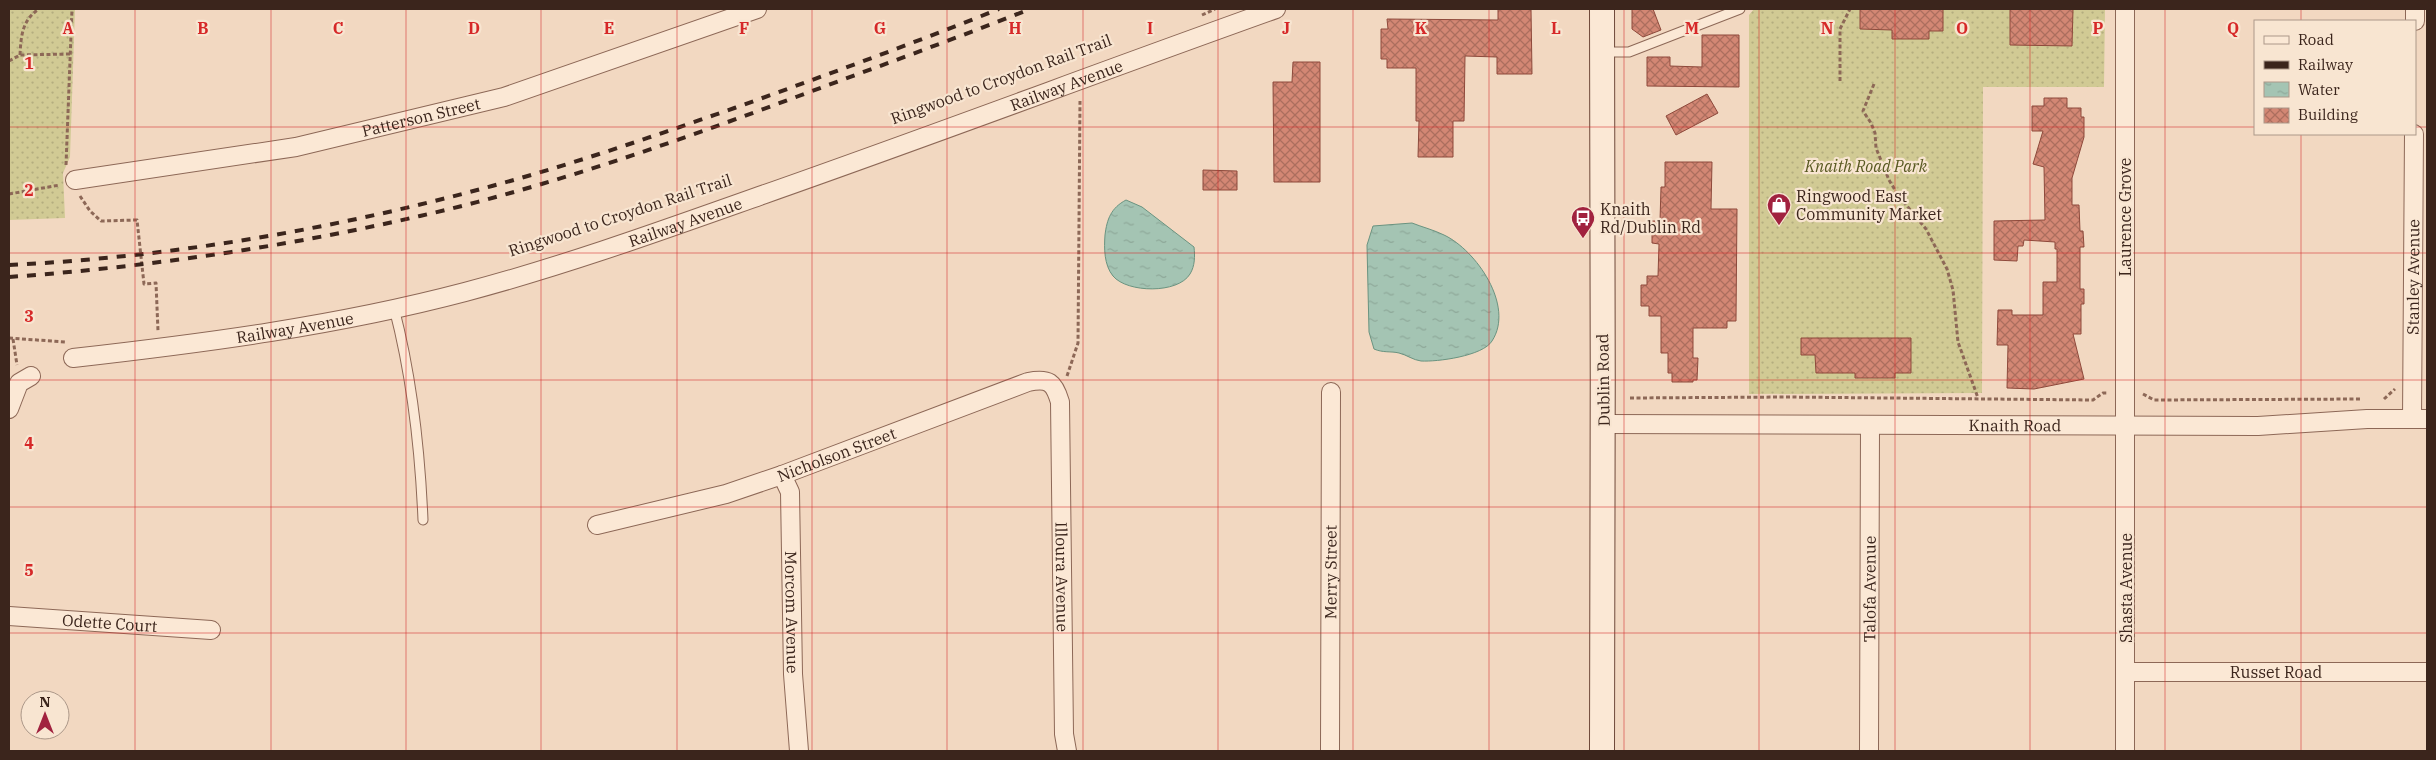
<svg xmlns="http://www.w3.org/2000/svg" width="2436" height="760" font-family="'IBM Plex Serif',serif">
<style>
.grass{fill:url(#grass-dots)}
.water{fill:url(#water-ripples);stroke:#6a9380}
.building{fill:url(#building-cross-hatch);stroke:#8e493b}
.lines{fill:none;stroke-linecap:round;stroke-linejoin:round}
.service-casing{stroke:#8d6857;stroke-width:11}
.minor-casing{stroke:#8d6857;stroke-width:20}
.secondary-casing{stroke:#6f493a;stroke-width:26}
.path{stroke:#8d6857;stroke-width:3;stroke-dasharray:4 2.5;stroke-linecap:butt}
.service{stroke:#fbe8d5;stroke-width:9}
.minor{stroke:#fbe8d5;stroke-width:18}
.secondary{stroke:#fbe8d5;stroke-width:24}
.rail{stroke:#3b251c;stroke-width:4;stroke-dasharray:9 9;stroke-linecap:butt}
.grid{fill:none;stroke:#d62828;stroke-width:1;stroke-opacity:0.55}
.labels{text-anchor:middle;stroke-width:4.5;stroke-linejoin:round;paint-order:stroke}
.street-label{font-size:16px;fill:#3b251c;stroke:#f8e5d1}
.park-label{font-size:16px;font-style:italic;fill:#585921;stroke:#f8e5d1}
.poi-label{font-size:16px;fill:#3b251c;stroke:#f8e5d1;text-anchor:start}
.grid-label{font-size:16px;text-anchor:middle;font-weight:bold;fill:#d62828;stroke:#f8e5d1;stroke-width:4.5;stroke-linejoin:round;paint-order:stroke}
</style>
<defs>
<pattern id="grass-dots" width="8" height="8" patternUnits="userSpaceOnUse" patternTransform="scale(1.25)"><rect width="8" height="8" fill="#d1ca94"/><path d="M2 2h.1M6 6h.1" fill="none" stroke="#b4ad7f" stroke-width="1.8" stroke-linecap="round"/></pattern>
<pattern id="water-ripples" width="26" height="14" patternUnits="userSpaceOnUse" patternTransform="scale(1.25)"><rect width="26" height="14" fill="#a4c4b3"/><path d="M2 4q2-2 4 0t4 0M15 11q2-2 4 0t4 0" fill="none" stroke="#8ea899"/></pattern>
<pattern id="building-cross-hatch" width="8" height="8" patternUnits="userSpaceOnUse" patternTransform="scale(1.25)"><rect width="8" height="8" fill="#d38774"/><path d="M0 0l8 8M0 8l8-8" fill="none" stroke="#ac6e5e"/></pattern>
</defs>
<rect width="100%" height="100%" fill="#f2d8c1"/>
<g class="grass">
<polygon points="9,9 75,9 70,157 63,173 65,218 9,220"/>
<polygon points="1754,9 2105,9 2104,87 1983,87 1982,393 1749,394 1749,15"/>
</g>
<g class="water">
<path d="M1126 200 1142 207 1194 247C1195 256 1195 266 1190 274 1178 294 1127 293 1113 276 1104 265 1104 248 1105 235 1107 219 1111 208 1126 200Z"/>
<path d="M1412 223C1422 227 1434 230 1444 235 1476 250 1515 306 1492 341 1483 356 1437 362 1421 361 1413 360 1407 355 1399 353 1391 351 1383 353 1374 349L1369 332 1367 245 1373 226Z"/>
</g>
<g class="building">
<polygon points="1498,9 1531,9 1532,74 1497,74 1497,57 1465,56 1464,121 1453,121 1453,157 1418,157 1419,121 1416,121 1416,68 1387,68 1387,59 1381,59 1381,29 1388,29 1387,19 1498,20"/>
<polygon points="1632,9 1653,9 1661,30 1643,37 1632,29"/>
<polygon points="1860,9 1943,9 1943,31 1929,31 1929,39 1892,39 1892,30 1860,29"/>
<polygon points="2010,9 2073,9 2072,46 2010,45"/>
<polygon points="1702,35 1739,35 1739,87 1647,86 1647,57 1670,57 1670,66 1702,67"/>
<polygon points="1293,62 1320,62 1320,182 1274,182 1273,82 1292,82"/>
<polygon points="1707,94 1718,113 1676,135 1666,116"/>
<polygon points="2044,98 2067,98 2067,108 2081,108 2081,117 2084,117 2084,137 2072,178 2072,205 2079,205 2080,231 2083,231 2084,247 2080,247 2080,289 2084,289 2084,304 2081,304 2081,334 2073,334 2084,379 2034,389 2007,388 2008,345 1997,345 1998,310 2012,310 2012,315 2043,315 2043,282 2057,282 2057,249 2055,249 2055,242 2024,240 2023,246 2018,246 2017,261 1994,260 1994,221 2045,220 2044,167 2033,164 2043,131 2032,131 2032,106 2044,106"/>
<polygon points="1665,162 1712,162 1711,209 1737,209 1736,321 1727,321 1727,328 1693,328 1693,358 1698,358 1697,380 1693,380 1693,382 1672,382 1672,373 1668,373 1668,353 1661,353 1661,316 1649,316 1649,306 1641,306 1641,285 1647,285 1647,276 1658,276 1659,244 1652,243 1652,221 1660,221 1661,187 1665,187"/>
<polygon points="1203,170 1237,171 1237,190 1203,190"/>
<polygon points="1801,338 1911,338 1911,373 1895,373 1895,378 1855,378 1855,373 1816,373 1815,355 1801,355"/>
</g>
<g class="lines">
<g class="service-casing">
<g id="service">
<polyline points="1604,52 1629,52 1740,9"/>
<path d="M394 308C412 377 420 449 423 520"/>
</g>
</g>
<g class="minor-casing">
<g id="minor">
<polyline points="2125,9 2125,751"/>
<polyline points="2415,21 2415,9"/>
<path id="s1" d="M75 180 296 147 504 97 757 9"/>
<path id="s2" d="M73 358C205 343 336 326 465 292 567 265 666 229 765 194 936 134 1105 70 1276 9"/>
<polyline points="9,409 19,383 31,376"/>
<path id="s3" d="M2412 419 2414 134"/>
<path id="s4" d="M1604 424 2258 426 2367 419H2427"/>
<path id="s5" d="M782 475 790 492 793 674 799 751"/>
<path id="s6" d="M597 525 726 494 782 475 1028 382C1049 378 1054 382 1060 402L1064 734 1067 751"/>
<path id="s7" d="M9 616 211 630"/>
<path id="s8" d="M2125 672H2427"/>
<path id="s9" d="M1330 751 1331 392"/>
<path id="s10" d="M1869 751 1870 425"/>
</g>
</g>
<g class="secondary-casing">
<path id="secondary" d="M1602 751C1604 504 1602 256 1602 9"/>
</g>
<g class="path">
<polyline points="1202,15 1215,9"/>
<path d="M20 55C21 36 22 20 39 9"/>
<polyline points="9,61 20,55 70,54"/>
<polyline points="1840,81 1840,29 1850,9"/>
<polyline points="1874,84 1863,111 1871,123 1875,133 1876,148 1889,180 1898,195 1926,229 1947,269 1953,290 1958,342 1978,398"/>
<polyline points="66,165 72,9"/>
<polyline points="9,194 60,185"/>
<polyline points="80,196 90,211 101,221 137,220 144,284 156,283 158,331"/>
<polyline points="9,338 65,342"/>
<polyline points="13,339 17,365"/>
<polyline points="1067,376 1078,343 1080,101"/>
<polyline points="2143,394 2154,400 2360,399"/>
<polyline points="1630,398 1786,397 2093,400 2103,393 2107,393"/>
<polyline points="2384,399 2395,389"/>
</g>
<use href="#service" class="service"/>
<use href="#minor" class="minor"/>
<use href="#secondary" class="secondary"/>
<g class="rail">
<path d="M9 265C172 257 335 229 492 186 577 163 660 134 743 105 829 74 914 43 999 9"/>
<path d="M9 277C147 267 285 247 420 216 548 187 672 143 796 97 874 68 952 40 1030 9"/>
</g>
</g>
<path class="grid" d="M135 9V751M271 9V751M406 9V751M541 9V751M677 9V751M812 9V751M947 9V751M1083 9V751M1218 9V751M1353 9V751M1489 9V751M1624 9V751M1759 9V751M1895 9V751M2030 9V751M2165 9V751M2301 9V21M9 127H2255M2415 127H2427M2301 134V751M9 253H2427M9 380H2427M9 507H2427M9 633H2427"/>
<defs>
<g id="shop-pin" transform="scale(1.25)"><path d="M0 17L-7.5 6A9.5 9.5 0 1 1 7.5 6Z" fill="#a1223f" stroke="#f8e5d1"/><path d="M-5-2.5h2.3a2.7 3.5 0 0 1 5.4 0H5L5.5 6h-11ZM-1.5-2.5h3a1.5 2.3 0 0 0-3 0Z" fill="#fff"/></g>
<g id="bus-pin" transform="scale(1.25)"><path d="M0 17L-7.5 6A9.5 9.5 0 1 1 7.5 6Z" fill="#a1223f" stroke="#f8e5d1"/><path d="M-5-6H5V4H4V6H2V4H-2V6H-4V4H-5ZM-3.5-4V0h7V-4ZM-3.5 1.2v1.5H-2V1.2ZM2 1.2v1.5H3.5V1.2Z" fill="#fff"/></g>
</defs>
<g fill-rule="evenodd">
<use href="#shop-pin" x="1779" y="205"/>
<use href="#bus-pin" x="1583" y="218"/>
</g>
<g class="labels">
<g class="street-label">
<text transform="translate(1001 79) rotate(-20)" y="6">Ringwood to Croydon Rail Trail</text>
<text dy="6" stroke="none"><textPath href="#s2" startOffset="1034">Railway Avenue</textPath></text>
<text dy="6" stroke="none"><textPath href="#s1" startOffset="352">Patterson Street</textPath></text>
<text transform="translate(620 215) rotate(-18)" y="6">Ringwood to Croydon Rail Trail</text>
<text transform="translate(2125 217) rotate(-90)" y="6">Laurence Grove</text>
<text dy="6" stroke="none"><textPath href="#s2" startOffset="629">Railway Avenue</textPath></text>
<text dy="6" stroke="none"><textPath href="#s3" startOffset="142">Stanley Avenue</textPath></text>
<text dy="6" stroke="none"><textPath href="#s2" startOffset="224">Railway Avenue</textPath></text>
<text transform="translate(1603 380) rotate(-91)" y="6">Dublin Road</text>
<text dy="6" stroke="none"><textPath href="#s4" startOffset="411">Knaith Road</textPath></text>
<text dy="6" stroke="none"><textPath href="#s6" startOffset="250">Nicholson Street</textPath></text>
<text dy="6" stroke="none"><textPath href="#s9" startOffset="179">Merry Street</textPath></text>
<text dy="6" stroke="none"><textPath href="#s6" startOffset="674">Illoura Avenue</textPath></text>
<text dy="6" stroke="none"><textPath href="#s10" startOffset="162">Talofa Avenue</textPath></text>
<text transform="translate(2126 588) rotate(-90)" y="6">Shasta Avenue</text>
<text dy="6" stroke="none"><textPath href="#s5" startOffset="139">Morcom Avenue</textPath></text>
<text dy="6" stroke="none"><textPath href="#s7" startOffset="101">Odette Court</textPath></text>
<text dy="6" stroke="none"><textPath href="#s8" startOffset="151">Russet Road</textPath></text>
</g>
<g class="park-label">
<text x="1866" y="172">Knaith Road Park</text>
</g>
<g class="poi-label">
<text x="1796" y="202">Ringwood East<tspan x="1796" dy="18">Community Market</tspan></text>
<text x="1600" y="215">Knaith<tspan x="1600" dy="18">Rd/Dublin Rd</tspan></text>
</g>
</g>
<g class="grid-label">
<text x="68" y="34">A</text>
<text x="203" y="34">B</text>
<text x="338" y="34">C</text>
<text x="474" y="34">D</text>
<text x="609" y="34">E</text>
<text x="744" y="34">F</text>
<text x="880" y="34">G</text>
<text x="1015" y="34">H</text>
<text x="1150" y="34">I</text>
<text x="1286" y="34">J</text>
<text x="1421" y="34">K</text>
<text x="1556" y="34">L</text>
<text x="1692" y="34">M</text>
<text x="1827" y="34">N</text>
<text x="1962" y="34">O</text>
<text x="2098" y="34">P</text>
<text x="2233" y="34">Q</text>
<text x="29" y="69">1</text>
<text x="29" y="196">2</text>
<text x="29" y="322">3</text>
<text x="29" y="449">4</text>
<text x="29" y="576">5</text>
</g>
<rect width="2436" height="760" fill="none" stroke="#3b251c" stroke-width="20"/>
<rect x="2254" y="20" width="162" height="115" fill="#f8e5d1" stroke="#ac9889"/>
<rect x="2264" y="36" width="25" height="8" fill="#fbe8d5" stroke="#ac9889"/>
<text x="2298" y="45" font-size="15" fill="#3b251c">Road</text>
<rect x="2264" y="61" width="25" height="8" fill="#3b251c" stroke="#ac9889"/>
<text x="2298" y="70" font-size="15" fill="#3b251c">Railway</text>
<rect x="2264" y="82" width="25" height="15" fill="url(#water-ripples)" stroke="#ac9889"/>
<text x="2298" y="95" font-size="15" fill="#3b251c">Water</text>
<rect x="2264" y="108" width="25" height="15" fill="url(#building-cross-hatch)" stroke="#ac9889"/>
<text x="2298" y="120" font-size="15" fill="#3b251c">Building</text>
<g transform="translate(45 715)"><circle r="24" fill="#f8e5d1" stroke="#ac9889"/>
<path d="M0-4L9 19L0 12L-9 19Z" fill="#a1223f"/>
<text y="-8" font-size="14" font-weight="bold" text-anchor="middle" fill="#3b251c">N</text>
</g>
</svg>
